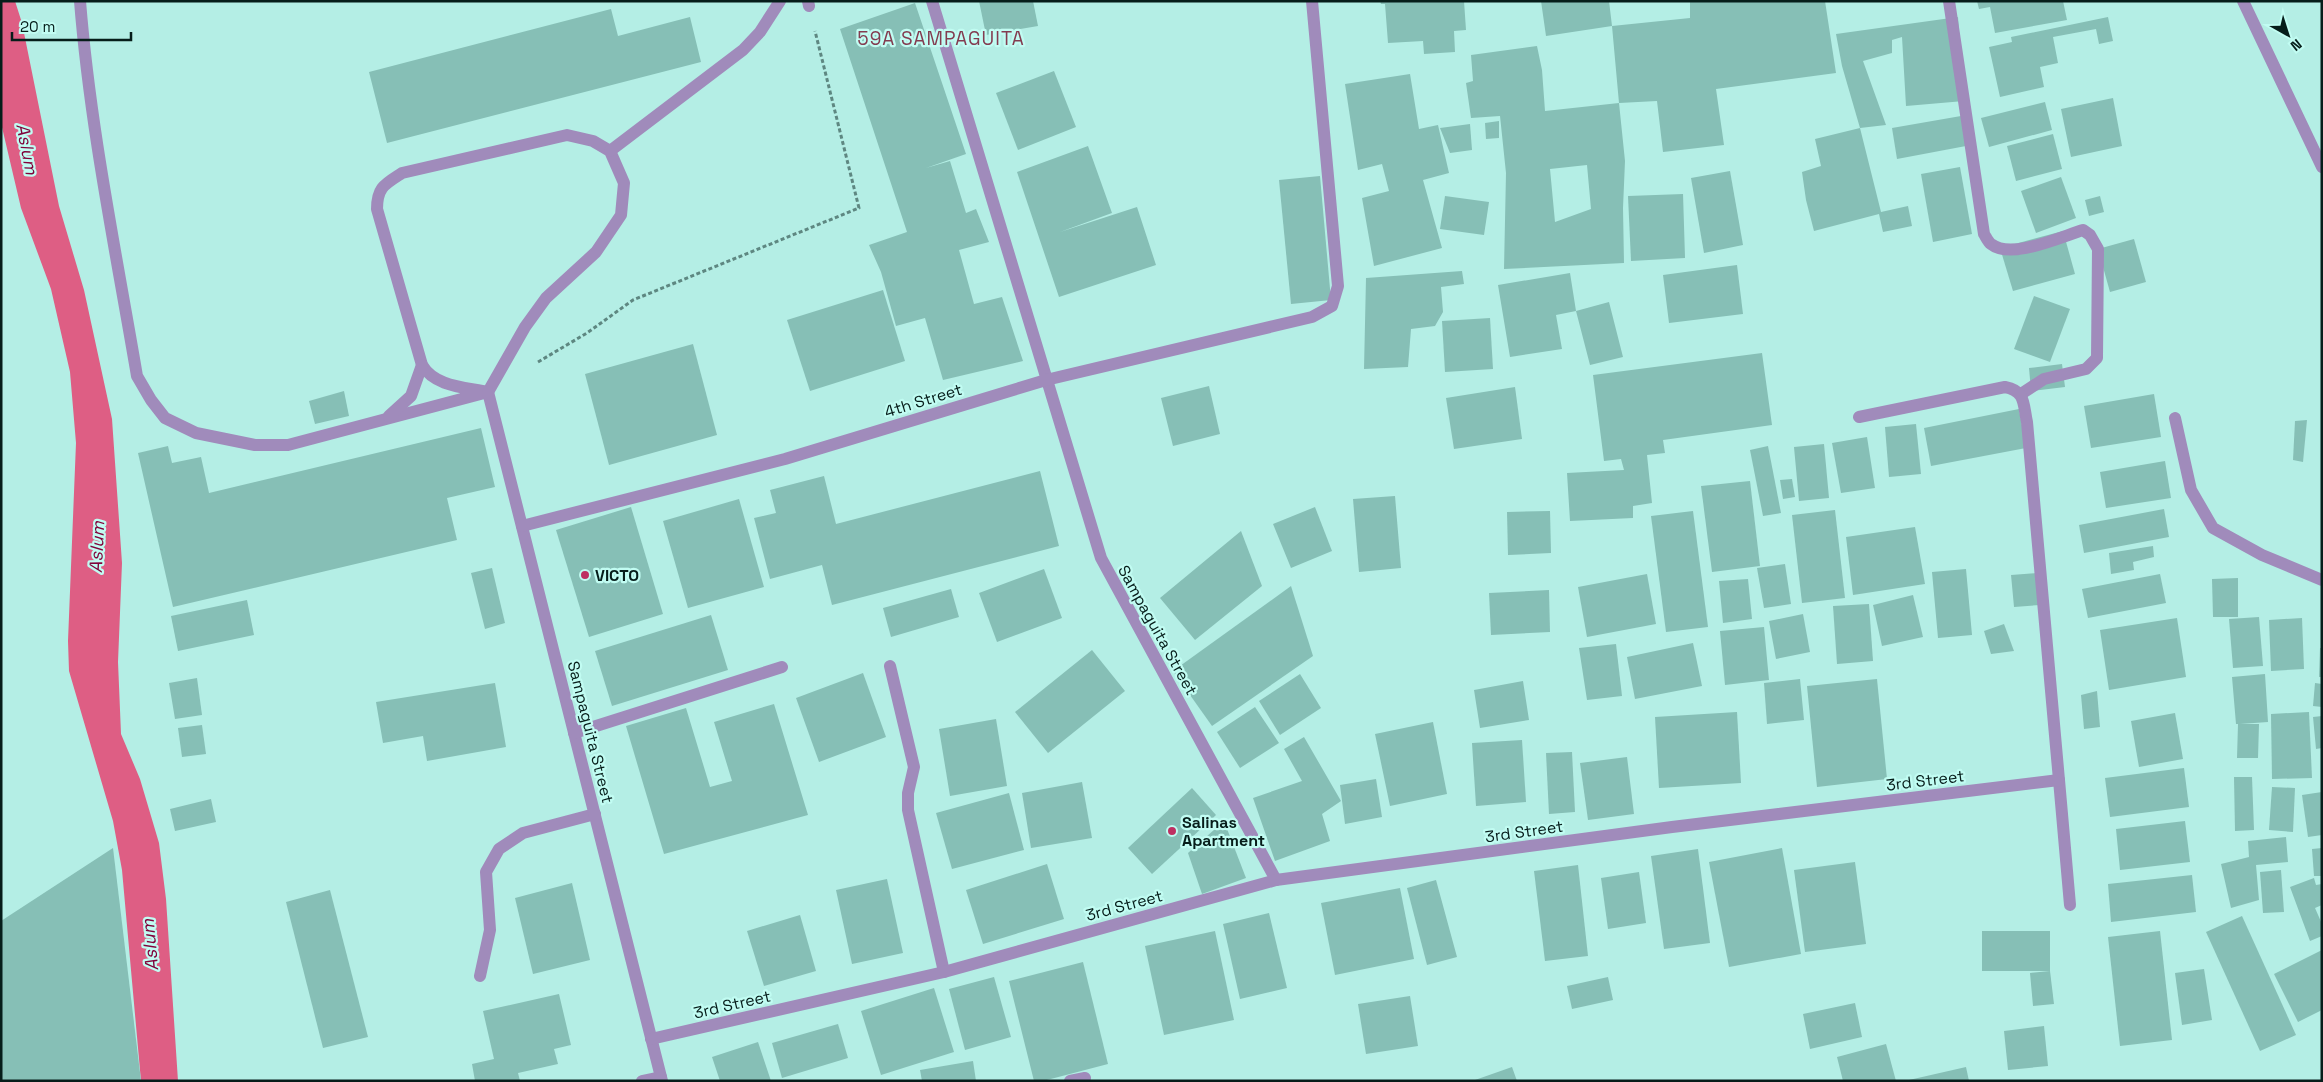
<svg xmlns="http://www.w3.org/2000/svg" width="2323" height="1082" font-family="'Space Grotesk',sans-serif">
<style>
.water{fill:#de5e84}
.building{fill:#86bfb6;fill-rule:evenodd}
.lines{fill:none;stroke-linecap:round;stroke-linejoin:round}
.path{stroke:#5e8781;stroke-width:3;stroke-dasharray:4 2.5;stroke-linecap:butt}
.service{stroke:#a08bbb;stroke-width:12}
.minor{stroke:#a08bbb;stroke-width:12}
.poi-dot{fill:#be3062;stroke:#c1fcf2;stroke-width:2}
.labels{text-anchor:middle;stroke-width:4.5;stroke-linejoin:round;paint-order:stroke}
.street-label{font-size:16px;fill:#061d1a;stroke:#c1fcf2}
.poi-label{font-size:16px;font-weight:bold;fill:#061d1a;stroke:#c1fcf2;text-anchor:start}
.water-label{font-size:18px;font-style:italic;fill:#80033a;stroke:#c1fcf2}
.quarter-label{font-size:19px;letter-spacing:1px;fill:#833c50;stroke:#c1fcf2}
</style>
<rect width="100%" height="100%" fill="#b4eee5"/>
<polygon class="water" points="1,1 15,1 22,23 59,206 84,290 112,419 122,563 118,662 121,734 140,779 159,843 166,899 178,1081 141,1081 122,870 113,821 69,671 68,641 76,443 70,372 51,289 21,208 1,123"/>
<g class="building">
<polygon points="979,1 1033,1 1038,26 986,35"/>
<polygon points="1380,1 1464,1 1466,30 1454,31 1455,52 1424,54 1423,41 1388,43 1385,4 1381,4"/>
<polygon points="1541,1 1609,1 1612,26 1690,18 1690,1 1825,1 1836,73 1716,89 1724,145 1663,152 1657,101 1619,103 1612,26 1546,36"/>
<polygon points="1977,1 2063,1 2067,20 1995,33 1990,7 1979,9"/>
<polygon points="915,3 966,154 926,168 950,161 966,213 976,209 989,242 959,250 974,304 1002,297 1023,361 943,380 925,318 896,326 881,272 869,245 907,232 840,29"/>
<polygon points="611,9 618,36 690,17 701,62 387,143 369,72"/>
<polygon points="1958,17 1964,101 1906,106 1902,37 1892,40 1892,53 1863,61 1886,125 1860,128 1842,66 1836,34"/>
<polygon points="2108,17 2113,41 2099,44 2096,29 2053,37 2058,63 2040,67 2044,87 2000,97 1989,47 2012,42 2011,37"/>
<path d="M1537 46 1542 70 1545 111 1619 103 1625 161 1623 208 1624 263 1504 269 1506 173 1500 116 1471 118 1466 83 1473 81 1471 55ZM1587 165 1591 209 1555 222 1550 169Z"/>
<polygon points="1054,71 1076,127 1018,150 996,93"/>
<polygon points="1410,74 1419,129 1438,125 1449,173 1423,180 1442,248 1374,266 1362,198 1389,191 1382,164 1358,170 1345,84"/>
<polygon points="2113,98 2122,146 2071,157 2061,109"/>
<polygon points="2045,102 2052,130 1989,147 1981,118"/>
<polygon points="1961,116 1966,146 1897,159 1892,128"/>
<polygon points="1499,121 1499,138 1486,139 1485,123"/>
<polygon points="1470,124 1472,150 1450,153 1440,128"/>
<polygon points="1860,128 1881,212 1908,206 1912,226 1883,232 1879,214 1814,231 1806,200 1802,172 1821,166 1815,139"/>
<polygon points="2053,134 2062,169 2016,181 2007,146"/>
<polygon points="1088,146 1112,213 1060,232 1137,207 1156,265 1059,297 1017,172"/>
<polygon points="1960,167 1972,234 1933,242 1921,174"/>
<polygon points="1730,171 1743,245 1704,253 1691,178"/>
<polygon points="1320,176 1331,300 1291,304 1279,180"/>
<polygon points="2061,177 2076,218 2036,233 2021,191"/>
<polygon points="1683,194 1685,258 1631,261 1628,196"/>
<polygon points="1445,196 1489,202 1484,235 1440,229"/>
<polygon points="2100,196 2104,212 2089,216 2085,200"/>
<polygon points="2063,231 2075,274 2013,291 2000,248"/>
<polygon points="2134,239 2146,282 2110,292 2098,249"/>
<polygon points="1737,265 1743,314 1669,323 1663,275"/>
<polygon points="1462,271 1464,284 1441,287 1443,312 1435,326 1411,329 1408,367 1364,369 1366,278"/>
<polygon points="1570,273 1576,311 1609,302 1623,357 1590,365 1576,311 1556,315 1562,349 1510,357 1498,285"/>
<polygon points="883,290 905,361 810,391 787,320"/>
<polygon points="2034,296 2070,309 2050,362 2014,349"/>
<polygon points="1490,318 1493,369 1445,372 1442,321"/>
<polygon points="693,344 717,435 609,465 585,374"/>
<polygon points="1762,353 1772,425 1663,440 1665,453 1647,455 1652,503 1633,506 1633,518 1570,521 1567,473 1624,470 1621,459 1604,461 1593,375"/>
<polygon points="2062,364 2065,387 2031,391 2029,368"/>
<polygon points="1209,386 1220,434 1173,446 1161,398"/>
<polygon points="1515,387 1522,439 1454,449 1446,398"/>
<polygon points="344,391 349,416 315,424 309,401"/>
<polygon points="2154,394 2161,437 2091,448 2084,406"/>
<polygon points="2019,409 2026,448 1931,466 1924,428"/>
<polygon points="2307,420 2303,462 2293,460 2295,421"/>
<polygon points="1916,424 1921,474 1889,477 1885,427"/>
<polygon points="481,428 495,487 447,498 457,540 173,607 138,453 168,446 172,463 201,457 209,493"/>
<polygon points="1867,437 1875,488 1841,493 1832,443"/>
<polygon points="1824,444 1829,498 1799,501 1794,447"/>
<polygon points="1768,446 1781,513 1763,516 1750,450"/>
<polygon points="2165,461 2171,498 2106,508 2100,472"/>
<polygon points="1040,471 1059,546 832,605 822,565 770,579 754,518 776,513 770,490 824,476 836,524"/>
<polygon points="1792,479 1795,497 1783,499 1780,480"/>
<polygon points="1750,481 1760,566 1712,572 1701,486"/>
<polygon points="1395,496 1401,568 1359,572 1353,499"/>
<polygon points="739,499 764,587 688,608 663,521"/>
<polygon points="631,507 663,614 589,637 556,530"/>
<polygon points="1315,507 1332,551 1291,568 1273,524"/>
<polygon points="2164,509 2169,537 2084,553 2079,525"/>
<polygon points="1835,510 1845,598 1802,603 1792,515"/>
<polygon points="1550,511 1551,553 1508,555 1507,512"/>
<polygon points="1693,511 1708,627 1666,632 1651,516"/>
<polygon points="1915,527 1925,584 1853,595 1846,537"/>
<polygon points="1241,531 1262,586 1195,640 1160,598"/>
<polygon points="2153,546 2154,557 2133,562 2134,570 2111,574 2109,553"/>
<polygon points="1785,564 1791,604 1764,608 1757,568"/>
<polygon points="492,568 505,623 485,629 471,573"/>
<polygon points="1044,569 1062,618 997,642 979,593"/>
<polygon points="1966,569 1972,635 1938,638 1932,572"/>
<polygon points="2037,573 2040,605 2014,607 2011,575"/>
<polygon points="1647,574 1656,624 1587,637 1578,587"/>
<polygon points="2160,574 2166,603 2088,618 2082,589"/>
<polygon points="2238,578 2238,617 2213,617 2212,579"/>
<polygon points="1748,579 1752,619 1723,623 1719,581"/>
<polygon points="1291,586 1313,656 1212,726 1173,671"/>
<polygon points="951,589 959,617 891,637 883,608"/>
<polygon points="1549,590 1550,632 1491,635 1489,593"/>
<polygon points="1913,595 1923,637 1882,646 1873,605"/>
<polygon points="247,600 254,635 178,651 171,616"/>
<polygon points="1869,604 1873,661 1837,664 1833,606"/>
<polygon points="1803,614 1810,652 1776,659 1769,621"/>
<polygon points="711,615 728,670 612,706 595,651"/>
<polygon points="2259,617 2263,666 2233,668 2229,619"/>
<polygon points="2177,618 2186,677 2109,690 2100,630"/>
<polygon points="2302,618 2304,669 2271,671 2269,620"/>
<polygon points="2004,624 2014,651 1991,654 1984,631"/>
<polygon points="1764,627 1769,680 1725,685 1720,631"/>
<polygon points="1693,643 1702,686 1635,699 1627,657"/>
<polygon points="1616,644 1622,696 1587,700 1579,648"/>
<polygon points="2320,648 2322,648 2322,677 2319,677"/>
<polygon points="1092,650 1125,691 1048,753 1015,712"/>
<polygon points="863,673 886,737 819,762 796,698"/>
<polygon points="1300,674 1321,708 1280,735 1259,701"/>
<polygon points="2265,674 2268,722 2240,724 2259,724 2258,758 2237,758 2238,724 2236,724 2232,677"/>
<polygon points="197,678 202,715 175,719 169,683"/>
<polygon points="1800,679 1804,720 1767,724 1764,683"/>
<polygon points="1877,679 1887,779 1817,787 1807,686"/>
<polygon points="1523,681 1529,720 1480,728 1474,690"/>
<polygon points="495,683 506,747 427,761 423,736 383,743 376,702"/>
<polygon points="2315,683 2322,684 2322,707 2313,706"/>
<polygon points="2097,691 2100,727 2084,729 2081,695"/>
<polygon points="774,704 808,815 664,854 626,726 686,708 710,787 732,781 714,722"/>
<polygon points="1255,707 1279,743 1240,768 1217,732"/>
<polygon points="1737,712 1741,783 1659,788 1655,717"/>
<polygon points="2309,712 2312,778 2272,779 2271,714"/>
<polygon points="2175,713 2183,759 2139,767 2131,721"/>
<polygon points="2322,716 2322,748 2316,749 2313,717"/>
<polygon points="996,719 1007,786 950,796 939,729"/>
<polygon points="1433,722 1447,794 1390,806 1375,734"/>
<polygon points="202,725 206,754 182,757 178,728"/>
<polygon points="1304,737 1341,801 1322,814 1330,841 1275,861 1253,798 1302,781 1284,749"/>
<polygon points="1522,740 1526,802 1476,806 1472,743"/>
<polygon points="1572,752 1575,812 1549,814 1546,753"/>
<polygon points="1627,757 1634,814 1588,820 1580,763"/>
<polygon points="2184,768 2189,807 2110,817 2105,778"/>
<polygon points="2234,777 2252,777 2254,830 2235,831"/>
<polygon points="1376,779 1382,817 1345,824 1340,785"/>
<polygon points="1082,782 1092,838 1031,848 1022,793"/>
<polygon points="2272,787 2295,788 2293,832 2269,830"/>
<polygon points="1192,788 1216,815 1152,874 1128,848"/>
<polygon points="2322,792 2322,835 2308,837 2302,795"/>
<polygon points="1009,793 1024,850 952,869 936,813"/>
<polygon points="211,799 216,822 175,831 170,809"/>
<polygon points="1224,821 1246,878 1202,894 1188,853"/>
<polygon points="2185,821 2190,862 2120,870 2116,829"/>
<polygon points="2286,837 2288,862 2256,865 2259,900 2231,908 2221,864 2249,857 2248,841"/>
<polygon points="113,848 141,1081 1,1081 1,921"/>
<polygon points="1782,848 1801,954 1729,967 1709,862"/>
<polygon points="2322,848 2322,876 2314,876 2312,849"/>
<polygon points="1698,849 1710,943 1664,949 1651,856"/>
<polygon points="1855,862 1866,944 1805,952 1794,870"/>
<polygon points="1047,864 1064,919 983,944 966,890"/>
<polygon points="1578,865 1588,956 1545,961 1534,871"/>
<polygon points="2281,870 2284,912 2263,913 2260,872"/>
<polygon points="1639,872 1646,923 1608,929 1601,878"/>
<polygon points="2192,875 2196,912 2111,922 2108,884"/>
<polygon points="2314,878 2316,885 2322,884 2322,905 2315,908 2322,924 2322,936 2310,941 2290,887"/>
<polygon points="887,879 903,953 852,964 836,890"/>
<polygon points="1436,880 1457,957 1427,965 1407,888"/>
<polygon points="572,883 590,960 533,974 515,898"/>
<polygon points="1400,888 1414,959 1335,975 1321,903"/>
<polygon points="330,890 368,1037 323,1048 286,902"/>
<polygon points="1269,913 1287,988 1240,999 1223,924"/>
<polygon points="800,915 816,971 764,986 747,931"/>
<polygon points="2242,916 2296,1035 2260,1051 2206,932"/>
<polygon points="1215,931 1234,1020 1164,1035 1145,946"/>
<rect x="1982" y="931" width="68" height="40"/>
<polygon points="2160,931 2172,1040 2120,1046 2108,937"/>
<polygon points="2322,950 2322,1010 2298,1022 2274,974"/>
<polygon points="1083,962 1108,1064 1043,1081 1034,1081 1009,981"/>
<polygon points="2204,969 2212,1020 2182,1025 2175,973"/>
<polygon points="2050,971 2054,1004 2033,1006 2030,973"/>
<polygon points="994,977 1011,1037 965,1050 949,989"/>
<polygon points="1608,977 1613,1000 1572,1009 1567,986"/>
<polygon points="934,988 954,1052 881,1075 861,1011"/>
<polygon points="559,994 571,1045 554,1049 558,1064 518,1073 520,1081 475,1081 472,1064 494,1059 483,1011"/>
<polygon points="1410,996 1418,1046 1366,1054 1358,1004"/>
<polygon points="1855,1003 1862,1037 1810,1049 1803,1014"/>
<polygon points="838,1024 848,1058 782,1078 772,1043"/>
<polygon points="2044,1026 2048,1066 2008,1070 2004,1031"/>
<polygon points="758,1042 771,1081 720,1081 712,1057"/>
<polygon points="1886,1044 1896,1081 1843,1081 1837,1057"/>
<polygon points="973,1061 976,1081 922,1081 920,1070"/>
<polygon points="1512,1067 1517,1081 1475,1081 1475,1080"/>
<polygon points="1966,1067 1969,1081 1910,1081 1909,1080"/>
</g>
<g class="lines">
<polyline class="path" points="538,362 587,333 633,300 859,208 815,31"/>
<g class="service">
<polyline points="480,976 490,930 486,872 499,849 523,833 595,814"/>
<polyline points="642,1081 661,1077"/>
</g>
<g class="minor">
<path d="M80 1C90 127 116 252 137 376L151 400 165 418 196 433 255 445H288L488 392 525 327 546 298 596 252 621 215 624 183 610 151 593 141 567 135 402 173C385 184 377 187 377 209L422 365C435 387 465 387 488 392"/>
<polyline points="808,1 809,6"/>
<polyline points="932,1 1101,558 1276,880"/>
<path d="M1949 1 1984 234C1986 237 1988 242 1991 244 2011 260 2060 237 2083 230L2090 235 2098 249 2097 358 2086 369 2044 379 2021 394"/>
<polyline points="2243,1 2322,167"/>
<polyline points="610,151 743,50 760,32 780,1"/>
<polyline points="488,392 662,1081"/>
<polyline points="389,416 411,396 422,365"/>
<polyline points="2175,418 2191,490 2213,528 2262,555 2322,580"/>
<polyline points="522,526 785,459 1046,380 1312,317 1332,306 1338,286 1312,1"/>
<polyline points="890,666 914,767 908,793 908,810 944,972"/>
<polyline points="574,733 782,667"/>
<polyline points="2059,780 2070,905"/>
<path d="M651 1039 944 972 1276 880 1672 827 2059 780 2027 422C2023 404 2026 391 2005 387L1859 417"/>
<polyline points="1070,1081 1085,1078"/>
</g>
</g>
<g class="poi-dot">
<circle cx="585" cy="575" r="5"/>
<circle cx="1172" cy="831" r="5"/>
</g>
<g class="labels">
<g class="street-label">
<text transform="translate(923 400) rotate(-17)" y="6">4th Street</text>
<text transform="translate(1158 630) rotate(61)" y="6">Sampaguita Street</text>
<text transform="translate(591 732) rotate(76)" y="6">Sampaguita Street</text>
<text transform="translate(1925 780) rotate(-7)" y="6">3rd Street</text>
<text transform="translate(1524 831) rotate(-8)" y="6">3rd Street</text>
<text transform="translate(1124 905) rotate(-15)" y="6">3rd Street</text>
<text transform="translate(732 1004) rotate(-13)" y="6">3rd Street</text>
</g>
<g class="poi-label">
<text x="595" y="581">VICTO</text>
<text x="1182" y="828">Salinas<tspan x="1182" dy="18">Apartment</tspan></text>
</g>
<g class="water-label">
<text transform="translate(27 149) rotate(79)" y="6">Aslum</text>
<text transform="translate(97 547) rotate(-87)" y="6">Aslum</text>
<text transform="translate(150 945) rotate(-95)" y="6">Aslum</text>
</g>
<g class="quarter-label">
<text x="941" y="45">59A SAMPAGUITA</text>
</g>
</g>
<rect width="2323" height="1082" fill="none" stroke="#061d1a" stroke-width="5"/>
<g transform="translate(2288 35) rotate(141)" stroke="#c1fcf2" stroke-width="4" paint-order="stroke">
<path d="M0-4L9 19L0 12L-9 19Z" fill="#061d1a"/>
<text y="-8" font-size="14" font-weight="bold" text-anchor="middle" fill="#061d1a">N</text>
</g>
<path d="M12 32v8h119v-8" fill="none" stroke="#061d1a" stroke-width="2.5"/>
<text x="20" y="32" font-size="15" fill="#061d1a" stroke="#c1fcf2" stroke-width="4" paint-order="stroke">20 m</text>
</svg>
